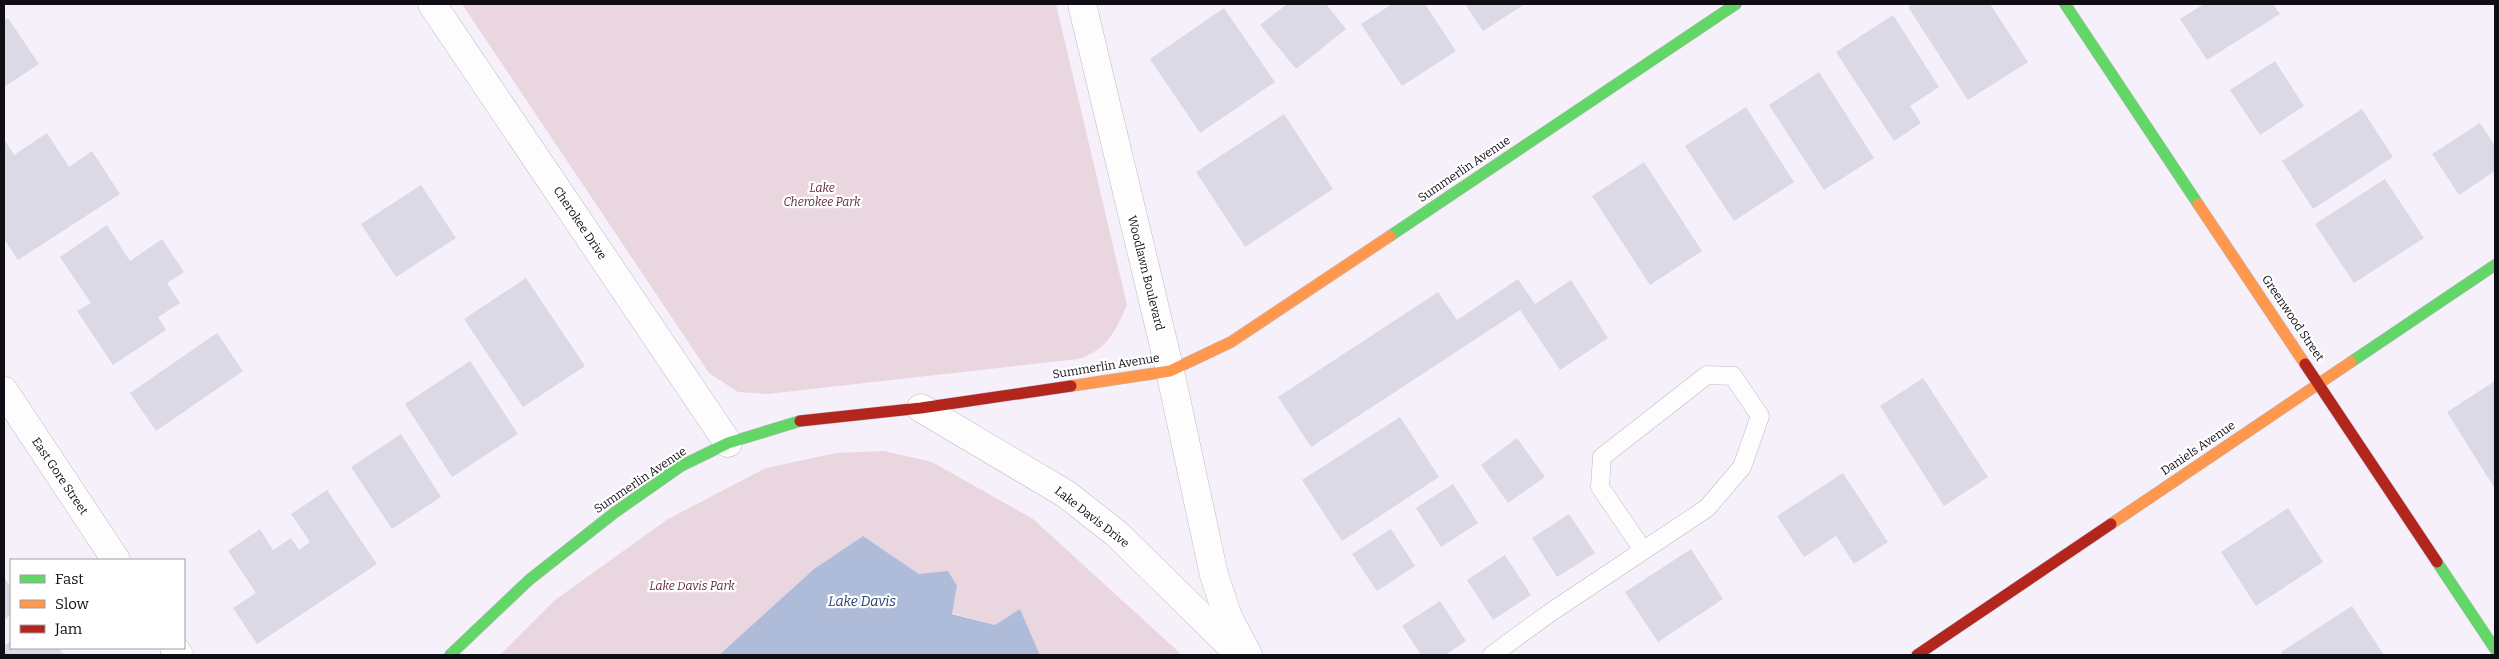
<svg xmlns="http://www.w3.org/2000/svg" width="2499" height="659" font-family="Bitter,serif">
<style>
.green{fill:#ead6df}
.water{fill:#aebcd9}
.building{fill:#dcd9e6}
.lines{fill:none;stroke-linecap:round;stroke-linejoin:round}
.lane-casing{stroke:#bebac2;stroke-width:19}
.street-casing{stroke:#bebac2;stroke-width:29}
.fast-casing{stroke:#bebac2;stroke-width:12}
.slow-casing{stroke:#bebac2;stroke-width:12}
.jam-casing{stroke:#bebac2;stroke-width:12}
.lane{stroke:#fefdfe;stroke-width:18}
.street{stroke:#fefdfe;stroke-width:28}
.fast{stroke:#63d668;stroke-width:11}
.slow{stroke:#ff974d;stroke-width:11}
.jam{stroke:#b3261e;stroke-width:11}
.labels{text-anchor:middle;stroke-width:4.5;stroke-linejoin:round;paint-order:stroke}
.street-label{font-size:12px;fill:#110d14;stroke:#fff}
.park-label{font-size:12px;font-style:italic;fill:#64283a;stroke:#fff}
.water-label{font-size:14px;font-style:italic;fill:#234070;stroke:#fff}
</style>
<rect width="100%" height="100%" fill="#f6f0fb"/>
<g class="green">
<path d="M462 4H1056L1127 305C1115 332 1107 350 1078 359L767 394 738 392 709 373Z"/>
<polygon points="884,451 932,462 1033,519 1182,655 1040,655 1020,609 995,625 952,613 957,586 919,574 863,536 814,569 719,655 500,655 555,600 668,519 766,468 836,453"/>
</g>
<polygon class="water" points="863,536 919,574 948,571 957,586 952,614 995,625 1020,609 1040,655 719,655 814,569"/>
<g class="building">
<polygon points="1287,4 1326,4 1346,29 1296,69 1260,25"/>
<polygon points="1392,4 1425,4 1456,51 1402,86 1361,24"/>
<polygon points="1465,4 1525,4 1483,31"/>
<polygon points="1913,4 1990,4 2028,62 1968,100 1908,7"/>
<polygon points="2204,4 2273,4 2280,14 2207,60 2180,19"/>
<polygon points="1224,8 1275,82 1200,133 1150,59"/>
<polygon points="1893,15 1939,87 1910,106 1921,123 1894,141 1836,52"/>
<polygon points="8,18 39,64 4,87 4,21"/>
<polygon points="2275,61 2304,106 2260,135 2230,90"/>
<polygon points="1819,72 1874,158 1824,190 1769,105"/>
<polygon points="1746,107 1794,182 1734,221 1685,146"/>
<polygon points="2362,109 2393,157 2313,209 2282,161"/>
<polygon points="1284,114 1333,189 1245,247 1196,172"/>
<polygon points="2480,123 2495,146 2495,171 2459,195 2432,154"/>
<polygon points="47,133 69,167 92,151 120,194 18,260 4,239 4,139 14,155"/>
<polygon points="1644,162 1702,251 1650,285 1592,196"/>
<polygon points="2385,179 2424,238 2354,283 2315,224"/>
<polygon points="421,185 456,238 396,277 361,224"/>
<polygon points="107,225 130,261 162,239 184,272 167,283 180,303 158,317 166,330 113,365 77,311 91,303 60,257"/>
<polygon points="526,278 585,366 523,407 464,319"/>
<polygon points="1518,279 1535,304 1571,280 1608,338 1560,370 1520,310 1311,447 1278,397 1438,292 1457,320"/>
<polygon points="217,333 243,371 156,431 130,393"/>
<polygon points="470,361 518,434 452,477 405,404"/>
<polygon points="1923,378 1988,477 1944,506 1880,406"/>
<polygon points="2495,381 2495,489 2447,412"/>
<polygon points="1400,417 1439,477 1342,541 1302,480"/>
<polygon points="401,434 441,497 392,529 351,467"/>
<polygon points="1517,438 1545,477 1508,503 1481,465"/>
<polygon points="1843,473 1888,542 1854,564 1836,536 1804,557 1777,516"/>
<polygon points="1453,484 1478,523 1441,547 1416,508"/>
<polygon points="327,490 377,564 257,644 233,608 256,593 228,551 260,529 273,550 291,538 299,550 310,542 291,514"/>
<polygon points="2288,508 2323,562 2256,606 2221,552"/>
<polygon points="1569,514 1595,553 1557,577 1532,538"/>
<polygon points="1391,529 1415,566 1377,591 1352,554"/>
<polygon points="1691,549 1723,599 1658,642 1625,592"/>
<polygon points="1505,555 1531,595 1493,620 1467,580"/>
<polygon points="4,577 11,588 11,615 4,620"/>
<polygon points="1440,601 1466,641 1445,655 1421,655 1402,626"/>
<polygon points="2352,606 2384,655 2283,655 2281,652"/>
<polygon points="11,641 11,648 58,648 64,655 4,655 4,646"/>
</g>
<g class="lines">
<g class="lane-casing">
<polyline id="lane" points="1492,655 1551,612 1707,508 1742,467 1760,416 1733,376 1707,375 1602,457 1600,487 1643,550"/>
</g>
<g class="street-casing">
<g id="street">
<polyline points="432,4 728,443"/>
<polyline points="1082,4 1170,371 1214,575 1228,617 1248,655"/>
<polyline points="4,391 116,560"/>
<polyline points="921,408 1066,494 1117,534 1238,653"/>
<polyline points="174,648 179,655"/>
</g>
</g>
<g class="fast-casing">
<g id="fast">
<polyline points="2065,4 2198,204"/>
<polyline points="1390,236 1736,4"/>
<polyline points="2351,362 2495,265"/>
<polyline points="2437,562 2495,649"/>
<polyline points="450,655 529,580 614,513 681,466 728,443 800,421"/>
</g>
</g>
<g class="slow-casing">
<g id="slow">
<polyline points="2198,204 2305,364"/>
<polyline points="1071,386 1170,371 1231,342 1390,236"/>
<polyline points="2111,524 2351,362"/>
</g>
</g>
<g class="jam-casing">
<g id="jam">
<polyline points="2305,364 2437,562"/>
<polyline points="800,421 921,408 1071,386"/>
<polyline points="1917,655 2111,524"/>
</g>
</g>
<use href="#lane" class="lane"/>
<use href="#street" class="street"/>
<use href="#fast" class="fast"/>
<use href="#slow" class="slow"/>
<use href="#jam" class="jam"/>
</g>
<g class="labels">
<g class="street-label">
<text transform="translate(1464 169) rotate(-34)" y="4">Summerlin Avenue</text>
<text transform="translate(580 223) rotate(56)" y="4">Cherokee Drive</text>
<text transform="translate(1146 273) rotate(76)" y="4">Woodlawn Boulevard</text>
<text transform="translate(2293 318) rotate(56)" y="4">Greenwood Street</text>
<text transform="translate(1106 366) rotate(-9)" y="4">Summerlin Avenue</text>
<text transform="translate(2198 448) rotate(-34)" y="4">Daniels Avenue</text>
<text transform="translate(60 476) rotate(56)" y="4">East Gore Street</text>
<text transform="translate(640 480) rotate(-34)" y="4">Summerlin Avenue</text>
<text transform="translate(1092 517) rotate(38)" y="4">Lake Davis Drive</text>
</g>
<g class="park-label">
<text x="822" y="192">Lake<tspan x="822" dy="14">Cherokee Park</tspan></text>
<text x="692" y="590">Lake Davis Park</text>
</g>
<g class="water-label">
<text x="862" y="606">Lake Davis</text>
</g>
</g>
<rect width="2499" height="659" fill="none" stroke="#110d14" stroke-width="10"/>
<rect x="10" y="559" width="175" height="90" fill="#ffffff" stroke="#a09ea1"/>
<rect x="20" y="575" width="25" height="8" fill="#63d668" stroke="#a09ea1"/>
<text x="55" y="584" font-size="15" fill="#110d14">Fast</text>
<rect x="20" y="600" width="25" height="8" fill="#ff974d" stroke="#a09ea1"/>
<text x="55" y="609" font-size="15" fill="#110d14">Slow</text>
<rect x="20" y="625" width="25" height="8" fill="#b3261e" stroke="#a09ea1"/>
<text x="55" y="634" font-size="15" fill="#110d14">Jam</text>
</svg>
